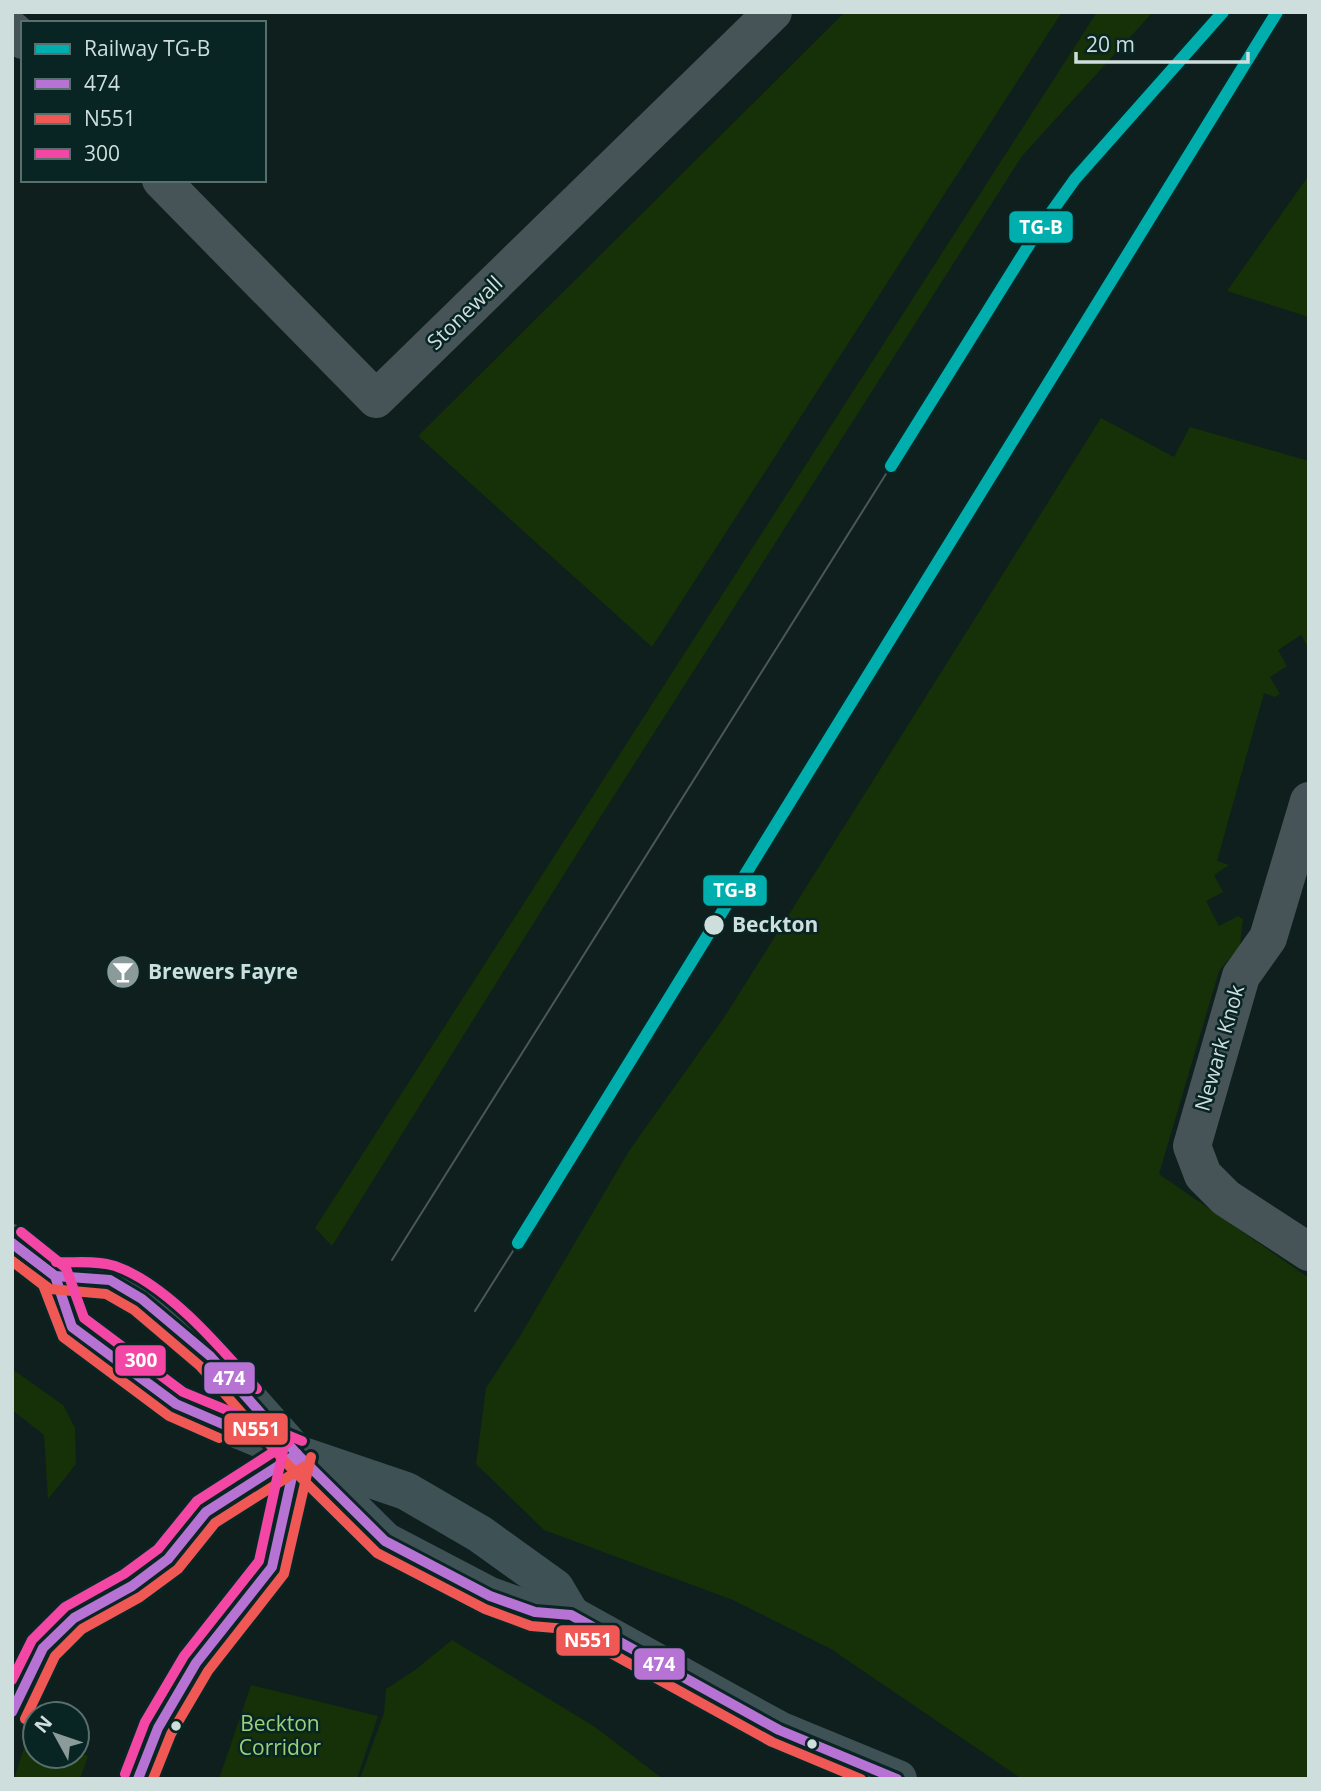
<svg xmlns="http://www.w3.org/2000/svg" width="1321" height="1791" font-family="'Open Sans',sans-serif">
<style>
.green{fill:#163107}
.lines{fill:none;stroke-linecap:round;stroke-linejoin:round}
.minor{stroke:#465457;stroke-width:38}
.primary{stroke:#3e5155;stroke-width:38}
.tram{stroke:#4b5758;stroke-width:2}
.bus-1-casing{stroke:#082523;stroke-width:16}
.bus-2-casing{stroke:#082523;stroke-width:16}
.bus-3-casing{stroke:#082523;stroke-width:16}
.bus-1{stroke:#b673d3;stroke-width:10}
.bus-2{stroke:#ef5854;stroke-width:10}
.bus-3{stroke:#f346a5;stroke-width:10}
.rail-1-casing{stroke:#082523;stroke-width:18}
.rail-1{stroke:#00afad;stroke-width:12}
.stop-dot{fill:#cededc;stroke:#082523;stroke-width:2.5}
.labels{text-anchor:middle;stroke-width:5;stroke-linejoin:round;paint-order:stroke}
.street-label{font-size:21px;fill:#cededc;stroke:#082523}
.stop-label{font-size:21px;font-weight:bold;fill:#cededc;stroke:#082523;text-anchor:start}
.poi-label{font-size:21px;font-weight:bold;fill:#cededc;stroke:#082523;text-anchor:start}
.park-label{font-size:21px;fill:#99d27b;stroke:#082523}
.line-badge{stroke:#082523;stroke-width:2.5}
.badge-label{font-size:19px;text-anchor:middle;font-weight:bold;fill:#fff}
</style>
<rect width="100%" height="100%" fill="#0e1f1d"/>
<g class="green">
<polygon points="845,12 1062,12 652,647 418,436"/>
<polygon points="1097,12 1153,12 1022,156 573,860 332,1246 315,1228"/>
<polygon points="1309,175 1309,317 1227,291"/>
<polygon points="1101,418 1174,457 1190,427 1309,461 1309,649 1301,635 1278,650 1287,666 1270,677 1280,694 1275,697 1264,693 1217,861 1229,865 1214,875 1223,892 1206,901 1219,926 1238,916 1243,919 1240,946 1219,971 1159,1174 1309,1278 1309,1779 1022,1779 831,1649 733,1600 544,1530 476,1464 486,1388 520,1336 629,1151 725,1016"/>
<polygon points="12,1369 63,1405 75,1428 76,1464 48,1499 44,1435 12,1410"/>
<polygon points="452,1640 595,1727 663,1779 360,1779 384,1713 386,1689 415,1670"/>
<polygon points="251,1685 378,1716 357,1779 219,1779"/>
<polygon points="28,1736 35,1738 35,1756 77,1756 77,1752 88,1756 80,1779 14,1779"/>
</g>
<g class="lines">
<g class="minor">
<polyline points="12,30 23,40"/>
<polyline points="161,180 376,399 773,12"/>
<polyline points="1309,801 1268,938 1241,976 1192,1146 1203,1175 1226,1198 1309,1252"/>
</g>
<g class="primary">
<polyline points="12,1243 55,1276 72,1327 176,1404 297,1454 406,1491 480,1534 555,1588 571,1615"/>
<polyline points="55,1276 110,1280 142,1299 210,1356 297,1454 385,1541 490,1596 535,1612 571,1615 779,1730 898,1779"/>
</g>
<g class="tram">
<polyline points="392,1260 891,466"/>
<polyline points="475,1311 518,1243"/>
</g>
<g class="bus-1-casing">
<g id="bus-1">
<polyline points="12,1243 55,1276 110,1280 142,1299 210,1356 297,1454 385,1541 490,1596 535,1612 571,1615 779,1730 897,1779"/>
<polyline points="18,1248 55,1276 72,1327 176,1404 225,1425"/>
<polyline points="12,1712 43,1648 74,1618 132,1586 168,1559 206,1512 297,1454"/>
<polyline points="138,1779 158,1728 196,1663 272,1567 297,1454"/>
</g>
</g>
<g class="bus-2-casing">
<g id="bus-2">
<polyline points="12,1261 50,1289 106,1294 134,1310 200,1366 287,1464 377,1553 485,1609 531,1626 567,1629 772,1742 861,1779"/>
<polyline points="12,1261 43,1285 63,1337 169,1416 219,1438"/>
<polyline points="25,1719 55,1656 82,1629 140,1597 178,1569 215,1523 305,1466"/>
<polyline points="153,1779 171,1734 208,1671 284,1574 311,1457"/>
</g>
</g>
<g class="bus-3-casing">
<g id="bus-3">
<polyline points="21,1232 66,1268 84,1318 183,1392 302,1441"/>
<path d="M56 1262C75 1263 96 1260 115 1266 167 1284 221 1348 257 1389"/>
<polyline points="12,1680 32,1640 65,1607 124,1574 158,1549 197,1501 289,1442"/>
<polyline points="125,1774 145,1722 184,1656 259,1561 283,1451"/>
</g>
</g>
<use href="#bus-1" class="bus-1"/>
<use href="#bus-2" class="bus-2"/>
<use href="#bus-3" class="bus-3"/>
<g class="rail-1-casing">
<g id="rail-1">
<polyline points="891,466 1035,235 1075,179 1223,12"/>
<polyline points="518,1243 1277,12"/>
</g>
</g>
<use href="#rail-1" class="rail-1"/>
</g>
<defs>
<g id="bar-disc" transform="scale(1.75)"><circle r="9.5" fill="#8b9b99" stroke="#082523"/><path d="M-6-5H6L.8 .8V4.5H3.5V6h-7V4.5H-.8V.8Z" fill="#fff"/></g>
</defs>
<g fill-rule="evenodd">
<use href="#bar-disc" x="123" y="972"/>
</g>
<g class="stop-dot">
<circle cx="714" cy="925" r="11"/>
<circle cx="176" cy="1726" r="6"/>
<circle cx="812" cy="1744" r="6"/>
</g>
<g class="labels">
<g class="street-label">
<text transform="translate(465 313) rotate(-44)" y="7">Stonewall</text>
<text transform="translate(1220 1048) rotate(-74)" y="7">Newark Knok</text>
</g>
<g class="stop-label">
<text x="732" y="932">Beckton</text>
</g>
<g class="poi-label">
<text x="148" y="979">Brewers Fayre</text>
</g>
<g class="park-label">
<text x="280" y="1731">Beckton<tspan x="280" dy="24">Corridor</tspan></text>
</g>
</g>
<g class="line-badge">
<rect x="1008" y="210" width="66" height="34" rx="7" fill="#00afad"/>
<rect x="702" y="874" width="66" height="33" rx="7" fill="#00afad"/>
<rect x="114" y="1344" width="53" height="33" rx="7" fill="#f346a5"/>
<rect x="203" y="1361" width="53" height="34" rx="7" fill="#b673d3"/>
<rect x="223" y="1412" width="66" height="34" rx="7" fill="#ef5854"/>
<rect x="555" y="1624" width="66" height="33" rx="7" fill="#ef5854"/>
<rect x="633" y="1647" width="53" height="34" rx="7" fill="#b673d3"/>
</g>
<g class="badge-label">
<text x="1041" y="234">TG-B</text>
<text x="735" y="897">TG-B</text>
<text x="141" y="1367">300</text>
<text x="229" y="1385">474</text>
<text x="256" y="1436">N551</text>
<text x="588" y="1647">N551</text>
<text x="659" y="1671">474</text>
</g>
<rect width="1321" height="1791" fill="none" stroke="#cededc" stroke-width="28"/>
<rect x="21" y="21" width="245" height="161" fill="#082523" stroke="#576f6d" stroke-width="2"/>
<rect x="35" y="44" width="35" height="10" fill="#00afad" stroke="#576f6d" stroke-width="2"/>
<text x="84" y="56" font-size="21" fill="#cededc">Railway TG-B</text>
<rect x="35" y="79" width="35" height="10" fill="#b673d3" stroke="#576f6d" stroke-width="2"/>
<text x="84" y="91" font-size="21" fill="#cededc">474</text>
<rect x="35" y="114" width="35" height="10" fill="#ef5854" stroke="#576f6d" stroke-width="2"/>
<text x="84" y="126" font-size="21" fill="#cededc">N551</text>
<rect x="35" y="149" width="35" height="10" fill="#f346a5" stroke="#576f6d" stroke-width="2"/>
<text x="84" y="161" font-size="21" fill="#cededc">300</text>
<g transform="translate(56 1735) rotate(310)"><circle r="33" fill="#082523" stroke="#576f6d" stroke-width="2"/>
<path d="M0-5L12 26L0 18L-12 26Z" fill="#8b9b99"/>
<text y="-10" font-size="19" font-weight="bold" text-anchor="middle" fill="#cededc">N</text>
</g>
<path d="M1076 52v10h172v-10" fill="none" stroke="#cededc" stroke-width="3.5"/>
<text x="1086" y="52" font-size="21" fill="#cededc" stroke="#082523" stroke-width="5" paint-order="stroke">20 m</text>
</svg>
